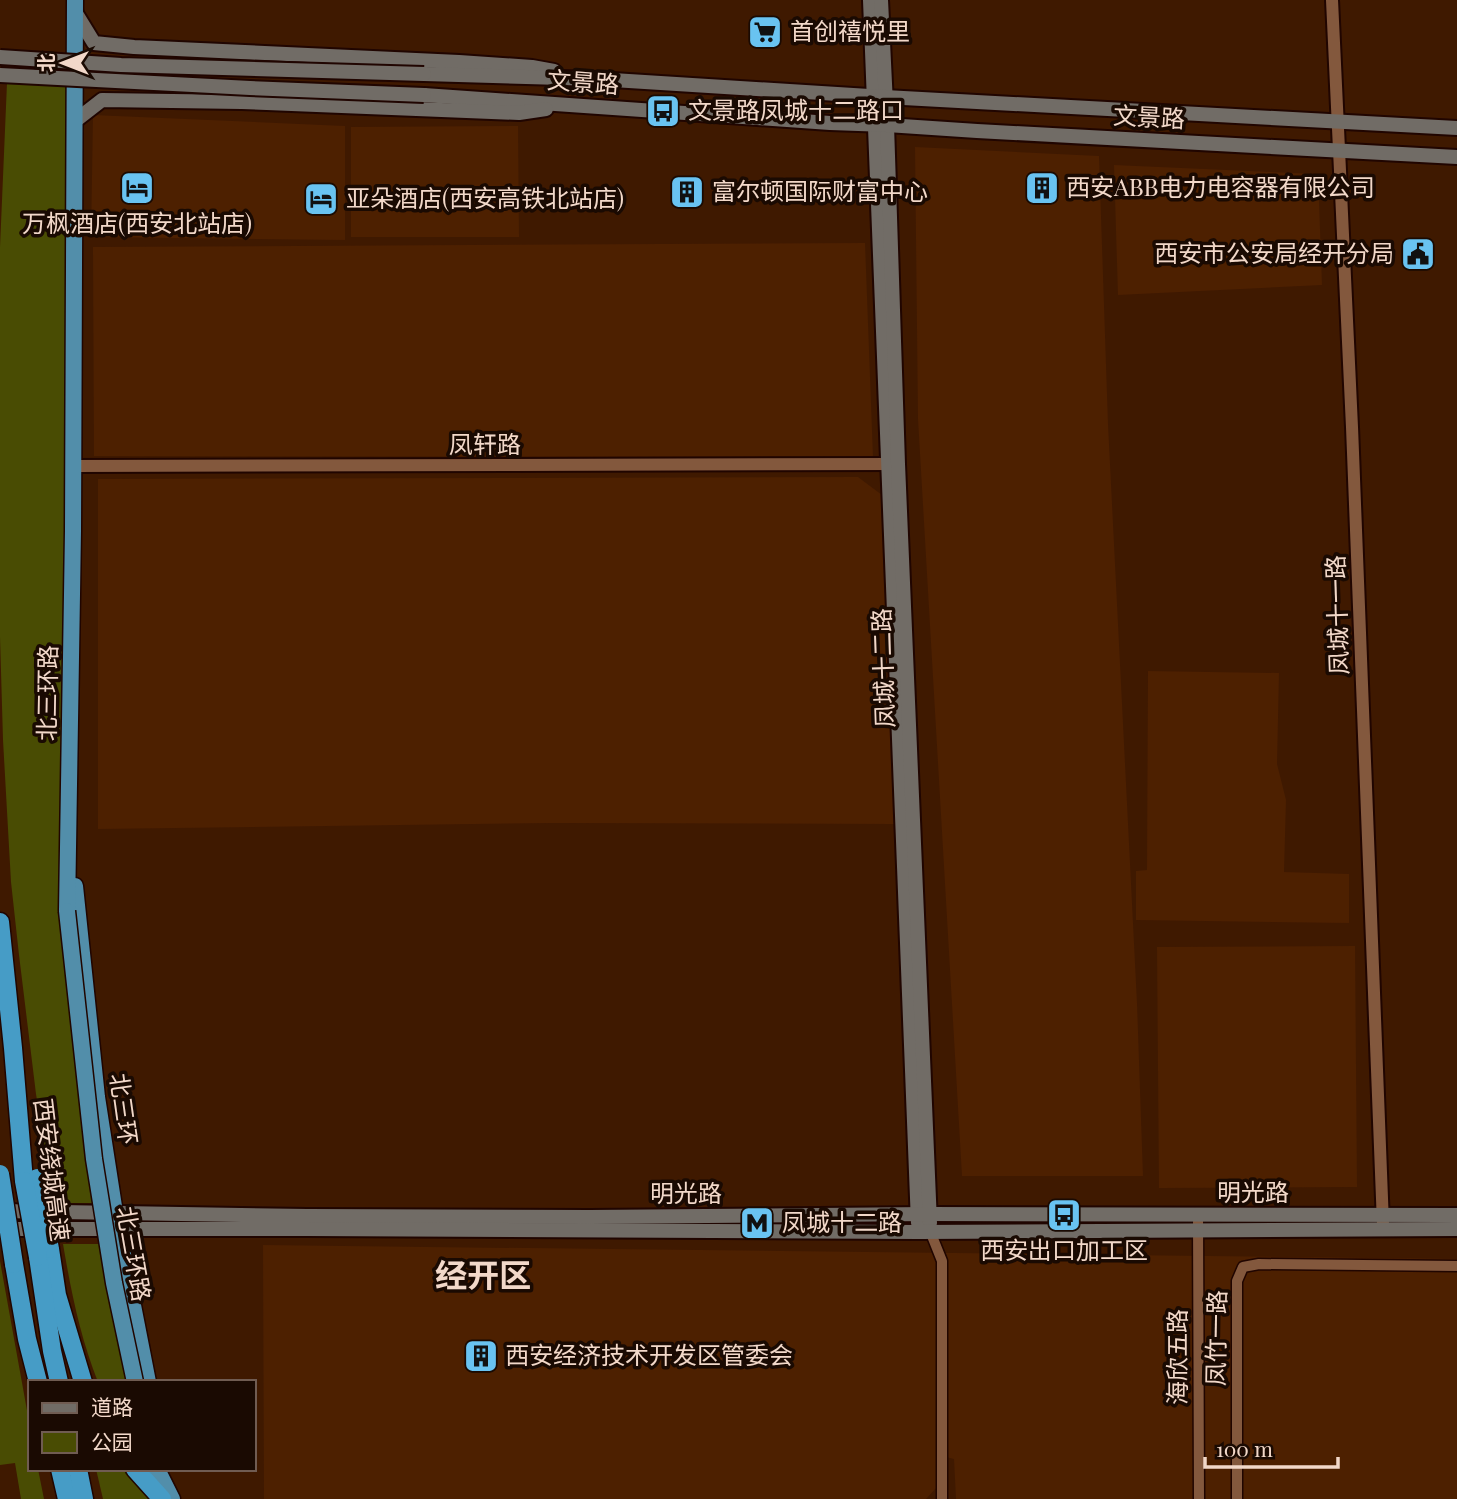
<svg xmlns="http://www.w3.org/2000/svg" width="1457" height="1499" font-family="'Playfair Display','Noto Sans SC',serif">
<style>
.built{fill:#4d2000}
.green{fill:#494c03}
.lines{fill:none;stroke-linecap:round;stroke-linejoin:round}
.minor-casing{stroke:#200500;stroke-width:13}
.tertiary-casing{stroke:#200500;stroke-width:16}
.secondary-casing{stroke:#200500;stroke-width:18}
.trunk-casing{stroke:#200500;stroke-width:19}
.motorway-casing{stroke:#200500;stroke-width:21}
.minor{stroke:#83583d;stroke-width:10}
.tertiary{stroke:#83583d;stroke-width:12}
.secondary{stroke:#716c66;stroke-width:14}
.trunk{stroke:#528eaa;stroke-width:16}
.motorway{stroke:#469cc6;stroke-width:18}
.secondary-bridge-casing{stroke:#200500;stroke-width:18;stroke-linecap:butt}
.trunk-bridge-casing{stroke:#200500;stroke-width:19;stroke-linecap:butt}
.motorway-bridge-casing{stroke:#200500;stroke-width:21;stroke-linecap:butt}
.secondary-bridge{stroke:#716c66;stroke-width:14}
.trunk-bridge{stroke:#528eaa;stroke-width:16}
.motorway-bridge{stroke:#469cc6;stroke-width:18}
.labels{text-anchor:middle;stroke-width:7;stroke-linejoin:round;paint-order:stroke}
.poi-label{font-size:24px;fill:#f2d8c9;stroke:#1a0a02;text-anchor:start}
.street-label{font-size:24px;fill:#f2d8c9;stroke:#1a0a02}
.district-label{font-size:32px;font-weight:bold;fill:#f2d8c9;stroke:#1a0a02}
</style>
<rect width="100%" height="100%" fill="#3f1900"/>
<g class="built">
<polygon points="93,115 345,126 345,240 91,237"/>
<polygon points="518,126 519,237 351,237 351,127"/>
<polygon points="915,147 1099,156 1108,424 1137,1003 1143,1176 962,1176 918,419"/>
<polygon points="1114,165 1318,174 1322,285 1118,295"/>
<polygon points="865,243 873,457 94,456 93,247"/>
<polygon points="858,477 886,498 894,824 553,823 98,829 98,479"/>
<polygon points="1148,671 1279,673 1277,764 1286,800 1284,872 1349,874 1349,923 1136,920 1136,871 1147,870"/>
<polygon points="1355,946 1357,1187 1159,1188 1157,947"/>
<polygon points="263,1245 1457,1259 1457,1499 956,1499 954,1459 938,1455 937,1487 926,1499 264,1499"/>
</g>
<g class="green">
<polygon points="7,83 67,85 69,813 101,1203 54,1203 36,1094 19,955 11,882 3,740 0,637 0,247"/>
<path d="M63 1244H106L132 1382H98C80 1337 71 1291 63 1244Z"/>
<polygon points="0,1261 30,1427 30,1469 38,1469 44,1499 21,1499 15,1463 0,1465"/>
<polygon points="96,1469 131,1469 158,1499 103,1499"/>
</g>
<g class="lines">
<g class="minor-casing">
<g id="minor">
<polyline points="1198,1215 1199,1499"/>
<polyline points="930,1231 942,1261 942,1499"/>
<polyline points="1237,1499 1237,1281 1243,1267 1259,1264 1457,1266"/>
</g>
</g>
<g class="tertiary-casing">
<g id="tertiary">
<polyline points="1332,0 1352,427 1383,1224"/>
<polyline points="73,466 897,464"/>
</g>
</g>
<g class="secondary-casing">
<g id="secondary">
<polyline points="870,0 918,1223"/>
<polyline points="881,0 887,125 898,464 930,1223"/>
<polyline points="75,12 94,43 134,47 459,62 532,67 554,71"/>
<polyline points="424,74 597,79 885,97 1457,128"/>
<polyline points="424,95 830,123 887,125 977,131 1457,157"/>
<polyline points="75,121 102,100 242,102 519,113 546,109"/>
<polyline points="0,1211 307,1216 590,1217 929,1214 1457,1215"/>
<polyline points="0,1229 308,1229 919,1232 1457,1229"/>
</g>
</g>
<g class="trunk-casing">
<g id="trunk">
<polyline points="75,886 97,1097 115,1213 148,1382"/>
<polyline points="67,911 73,531 75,0"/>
<polyline points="157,1469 172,1499"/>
</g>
</g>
<g class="motorway-casing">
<g id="motorway">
<polyline points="0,922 13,1048 24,1181"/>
<polyline points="50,1249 57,1295 83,1382"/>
<polyline points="38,1257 52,1351 59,1382"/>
<polyline points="14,1264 27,1339 38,1382"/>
<polyline points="60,1469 67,1499"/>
<polyline points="78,1469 84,1499"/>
<polyline points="135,1469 162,1499"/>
</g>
</g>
<use href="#minor" class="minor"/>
<use href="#tertiary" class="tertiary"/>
<use href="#secondary" class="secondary"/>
<use href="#trunk" class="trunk"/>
<use href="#motorway" class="motorway"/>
<g class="secondary-bridge-casing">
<g id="secondary-bridge">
<polyline points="0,57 121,65 424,74"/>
<polyline points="0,75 250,88 424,95"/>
</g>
</g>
<g class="trunk-bridge-casing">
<polyline id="trunk-bridge" points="67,911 94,1159 114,1283 135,1382"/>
</g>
<g class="motorway-bridge-casing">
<g id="motorway-bridge">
<polyline points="0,1174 14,1264"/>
<polyline points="37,1178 50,1249"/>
<polyline points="24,1181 38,1257"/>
</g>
</g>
<use href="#secondary-bridge" class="secondary-bridge"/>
<use href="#trunk-bridge" class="trunk-bridge"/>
<use href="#motorway-bridge" class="motorway-bridge"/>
</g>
<defs>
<g id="supermarket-square" transform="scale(1.75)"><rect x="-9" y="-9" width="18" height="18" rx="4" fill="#69c3f1" stroke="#1a0a02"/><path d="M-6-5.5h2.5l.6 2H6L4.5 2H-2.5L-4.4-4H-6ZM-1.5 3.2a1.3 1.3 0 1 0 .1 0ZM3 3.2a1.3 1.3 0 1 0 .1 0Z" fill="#111"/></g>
<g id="bus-square" transform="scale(1.75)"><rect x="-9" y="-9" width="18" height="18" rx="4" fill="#69c3f1" stroke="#1a0a02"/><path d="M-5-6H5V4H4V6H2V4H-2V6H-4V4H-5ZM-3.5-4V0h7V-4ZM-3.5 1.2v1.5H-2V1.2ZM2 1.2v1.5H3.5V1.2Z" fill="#111"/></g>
<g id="hotel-square" transform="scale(1.75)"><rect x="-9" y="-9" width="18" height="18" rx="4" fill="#69c3f1" stroke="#1a0a02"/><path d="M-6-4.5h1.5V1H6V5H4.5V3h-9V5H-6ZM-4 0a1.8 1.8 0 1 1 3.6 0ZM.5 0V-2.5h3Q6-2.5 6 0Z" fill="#111"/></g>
<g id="building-square" transform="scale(1.75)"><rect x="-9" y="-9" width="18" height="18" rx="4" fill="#69c3f1" stroke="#1a0a02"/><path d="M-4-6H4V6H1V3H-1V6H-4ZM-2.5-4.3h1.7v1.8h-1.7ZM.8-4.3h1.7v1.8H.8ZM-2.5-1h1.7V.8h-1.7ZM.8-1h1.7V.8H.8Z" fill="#111"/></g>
<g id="civic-square" transform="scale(1.75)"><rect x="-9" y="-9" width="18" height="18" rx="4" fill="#69c3f1" stroke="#1a0a02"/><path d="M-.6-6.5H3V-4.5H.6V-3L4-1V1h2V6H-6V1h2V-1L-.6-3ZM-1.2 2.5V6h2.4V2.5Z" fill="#111"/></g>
<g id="metro-square" transform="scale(1.75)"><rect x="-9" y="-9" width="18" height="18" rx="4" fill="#69c3f1" stroke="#1a0a02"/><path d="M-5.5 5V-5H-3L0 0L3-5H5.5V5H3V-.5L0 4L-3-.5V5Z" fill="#111"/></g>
</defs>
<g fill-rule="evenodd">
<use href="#supermarket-square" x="765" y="32"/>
<use href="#bus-square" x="663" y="111"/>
<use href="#hotel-square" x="137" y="188"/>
<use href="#building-square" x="1042" y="188"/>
<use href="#building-square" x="687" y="192"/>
<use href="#hotel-square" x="321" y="199"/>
<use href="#civic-square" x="1418" y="254"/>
<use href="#bus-square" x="1064" y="1215"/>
<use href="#metro-square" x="757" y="1223"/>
<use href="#building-square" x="481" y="1356"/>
</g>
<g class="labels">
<g class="poi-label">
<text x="790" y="40">首创禧悦里</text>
<text x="688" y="119">文景路凤城十二路口</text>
<text x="1066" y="196">西安ABB电力电容器有限公司</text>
<text x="712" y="200">富尔顿国际财富中心</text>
<text x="346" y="207">亚朵酒店(西安高铁北站店)</text>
<text x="137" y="232" text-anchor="middle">万枫酒店(西安北站店)</text>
<text x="1394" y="262" text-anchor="end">西安市公安局经开分局</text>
<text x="782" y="1231">凤城十二路</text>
<text x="1064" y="1259" text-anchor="middle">西安出口加工区</text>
<text x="505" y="1364">西安经济技术开发区管委会</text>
</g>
<g class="street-label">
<text transform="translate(583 83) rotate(4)" y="8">文景路</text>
<text transform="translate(1149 118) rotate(3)" y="8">文景路</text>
<text x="485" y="453">凤轩路</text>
<text transform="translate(1338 615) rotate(-92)" y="8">凤城十一路</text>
<text transform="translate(884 668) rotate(-92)" y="8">凤城十二路</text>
<text transform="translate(48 693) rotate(-89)" y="8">北三环路</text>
<text transform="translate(123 1109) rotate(82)" y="8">北三环</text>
<text transform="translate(51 1170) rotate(83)" y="8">西安绕城高速</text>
<text x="1253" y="1201">明光路</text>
<text x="686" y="1202">明光路</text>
<text transform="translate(133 1254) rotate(80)" y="8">北三环路</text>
<text transform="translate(1217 1338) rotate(-89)" y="8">凤竹一路</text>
<text transform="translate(1178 1357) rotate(-90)" y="8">海欣五路</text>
</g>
<g class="district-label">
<text x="483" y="1287">经开区</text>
</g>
</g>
<rect x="28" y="1380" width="228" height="91" fill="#1a0a02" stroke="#705c52" stroke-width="2"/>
<rect x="42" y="1403" width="35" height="10" fill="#716c66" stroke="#705c52" stroke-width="2"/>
<text x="91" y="1415" font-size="21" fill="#f2d8c9">道路</text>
<rect x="42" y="1432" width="35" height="21" fill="#494c03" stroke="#705c52" stroke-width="2"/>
<text x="91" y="1450" font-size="21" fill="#f2d8c9">公园</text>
<g transform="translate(63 63) rotate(270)" stroke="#1a0a02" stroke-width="5" paint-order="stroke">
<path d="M0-5L12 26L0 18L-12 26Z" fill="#f2d8c9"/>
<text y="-10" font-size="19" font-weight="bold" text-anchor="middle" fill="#f2d8c9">北</text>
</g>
<path d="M1205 1457v10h133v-10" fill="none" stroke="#f2d8c9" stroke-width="3.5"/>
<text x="1216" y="1457" font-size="21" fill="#f2d8c9" stroke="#1a0a02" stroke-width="5" paint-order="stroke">100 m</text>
</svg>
